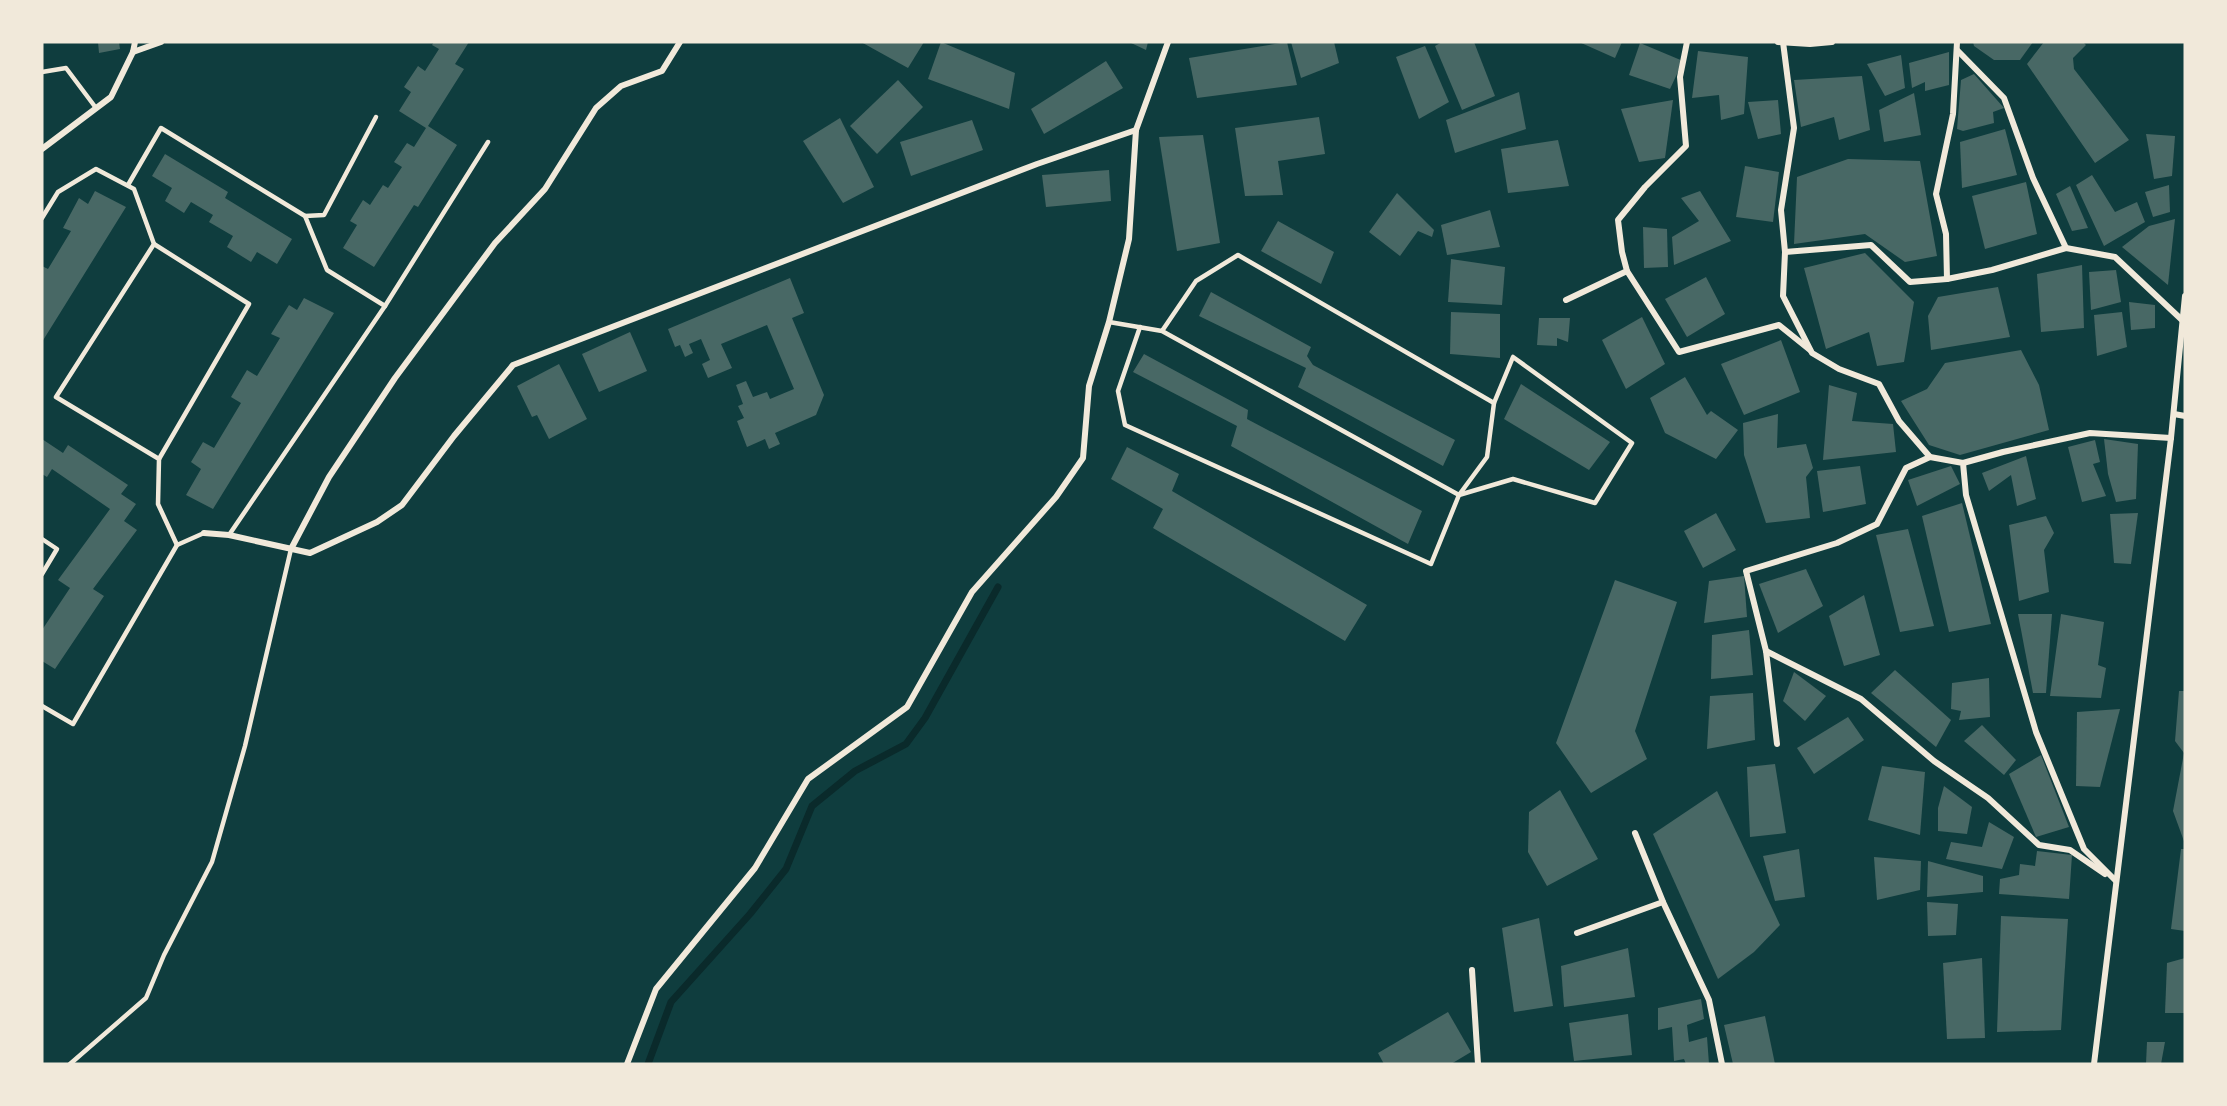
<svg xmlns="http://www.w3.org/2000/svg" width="2227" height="1106" font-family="Signika,sans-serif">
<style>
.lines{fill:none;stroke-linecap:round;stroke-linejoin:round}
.stream{stroke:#0a2a2b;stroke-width:7}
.building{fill:#486865}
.service{stroke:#f1e9da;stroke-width:4.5}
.minor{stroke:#f1e9da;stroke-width:6}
</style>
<rect width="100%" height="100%" fill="#0f3d3e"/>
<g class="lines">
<polyline class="stream" points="648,1064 671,1002 750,914 786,869 812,806 855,771 906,744 925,718 998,587"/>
</g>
<g class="building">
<polygon points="98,42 119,42 120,49 99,53"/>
<polygon points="434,42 469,42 455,64 464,69 428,126 457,145 418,207 414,205 374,267 343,248 357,225 350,221 363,200 370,205 383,185 388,188 402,167 394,162 407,143 414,147 426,128 399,111 411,92 404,87 418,66 425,71 439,49 432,45"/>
<polygon points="861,42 924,42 908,68"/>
<polygon points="941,42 1015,73 1009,109 928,79"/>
<polygon points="1129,42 1148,42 1146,50"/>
<polygon points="1287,42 1297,85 1197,98 1189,58"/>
<polygon points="1291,42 1334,42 1339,63 1301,78"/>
<polygon points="1442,42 1474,42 1495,96 1462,110 1435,46"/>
<polygon points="1579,42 1622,42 1615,58"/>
<polygon points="1973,42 2033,42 2020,60 1994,60 1974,46"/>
<polygon points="2044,42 2083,42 2086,45 2073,58 2074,69 2129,140 2095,163 2027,64"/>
<polygon points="1640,43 1683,61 1670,89 1629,75"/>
<polygon points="1425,46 1449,102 1419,119 1396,57"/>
<polygon points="1698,51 1748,57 1744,114 1721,120 1719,95 1692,98"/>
<polygon points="1949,52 1949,85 1925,91 1925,82 1912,88 1909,63"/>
<polygon points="1901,55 1905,88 1885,96 1867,64"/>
<polygon points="1106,61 1123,88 1044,134 1031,109"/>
<polygon points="1974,74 2004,108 1993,112 1994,123 1963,131 1957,129 1961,80"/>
<polygon points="1862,76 1870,130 1839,140 1834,117 1801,127 1794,80"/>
<polygon points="898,80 923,107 877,154 850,126"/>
<polygon points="1519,92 1526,129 1455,153 1446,120"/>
<polygon points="1914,93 1921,135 1884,142 1879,110"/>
<polygon points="1673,100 1665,158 1639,162 1621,109"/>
<polygon points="1778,100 1781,134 1758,139 1748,102"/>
<polygon points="1319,117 1325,154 1278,161 1283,195 1245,196 1235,128"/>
<polygon points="840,118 874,187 843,203 803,141"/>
<polygon points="972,120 983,150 911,176 900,142"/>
<polygon points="2005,129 2017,175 1962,188 1960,142"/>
<polygon points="2146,134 2175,136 2172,176 2154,179"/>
<polygon points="1203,135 1220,243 1177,251 1159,137"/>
<polygon points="1558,140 1569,186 1508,193 1501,149"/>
<polygon points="165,154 228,192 225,198 292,239 277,264 257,252 251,262 227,247 233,236 209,222 213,215 191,202 184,213 165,201 172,188 152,176"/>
<polygon points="1848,159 1920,161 1937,256 1905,262 1865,234 1794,244 1797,177"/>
<polygon points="1745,166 1779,172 1773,222 1736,217"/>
<polygon points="1109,170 1111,201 1046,207 1042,175"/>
<polygon points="2092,175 2115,212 2137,202 2145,222 2104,246 2076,185"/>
<polygon points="2026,182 2037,234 1985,249 1972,196"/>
<polygon points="2169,185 2170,212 2153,217 2145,192"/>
<polygon points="2070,186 2088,228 2072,231 2056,194"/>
<polygon points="95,191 126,207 42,342 42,266 48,269 71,231 63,228 79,198 88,204"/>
<polygon points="1700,191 1731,241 1674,265 1672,237 1699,221 1681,198"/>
<polygon points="1397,193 1434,230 1432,237 1418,231 1400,256 1369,232"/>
<polygon points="1490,210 1500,247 1447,255 1441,225"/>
<polygon points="2175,219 2168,285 2122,247 2149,226"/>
<polygon points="1278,221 1334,252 1321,284 1261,251"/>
<polygon points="1643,227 1667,229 1668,267 1644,268"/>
<polygon points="1865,253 1914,302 1904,362 1877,366 1869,332 1826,349 1804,268"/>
<polygon points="1451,259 1505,267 1502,305 1448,302"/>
<polygon points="2082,265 2084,328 2041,332 2037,274"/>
<polygon points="2116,270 2121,302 2091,310 2089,272"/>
<polygon points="1706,277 1725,314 1687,337 1665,299"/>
<polygon points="790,278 804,313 792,318 824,395 816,415 775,433 780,444 769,449 765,439 747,447 737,421 744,418 738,406 743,404 736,385 746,381 753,397 767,392 770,399 794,389 767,325 721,344 732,368 708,378 702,364 710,360 701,339 689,344 693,353 685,357 680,345 675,347 668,329"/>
<polygon points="1998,287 2010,337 1931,350 1928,316 1938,297"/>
<polygon points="1211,292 1311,347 1307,356 1313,365 1455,440 1443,466 1298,387 1306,368 1199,316"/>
<polygon points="304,298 334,313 213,509 186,495 201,469 191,462 203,442 214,448 241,403 231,397 247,370 257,376 280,338 271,334 289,305 297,310"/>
<polygon points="2129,302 2155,305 2155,328 2131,330"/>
<polygon points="1451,312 1500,314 1500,358 1450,354"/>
<polygon points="2122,312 2127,347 2097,356 2094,315"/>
<polygon points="1642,317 1665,364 1626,389 1602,340"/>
<polygon points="1539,318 1570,318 1568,342 1557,338 1557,346 1537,345"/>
<polygon points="630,332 647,371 599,392 582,354"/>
<polygon points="1781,340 1800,392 1744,415 1721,364"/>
<polygon points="2021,350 2039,385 2049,430 1960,455 1929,445 1901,401 1927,389 1945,363"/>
<polygon points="1144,354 1248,410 1247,419 1422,511 1408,544 1231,446 1237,426 1133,372"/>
<polygon points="559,364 587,419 549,439 537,415 532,417 517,386"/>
<polygon points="1685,377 1707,415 1711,411 1738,430 1716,459 1665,433 1650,398"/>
<polygon points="1521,384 1610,442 1589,470 1504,419"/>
<polygon points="1829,385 1857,393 1852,421 1893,424 1896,452 1823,460"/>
<polygon points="1778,414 1777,448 1806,444 1813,468 1806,477 1810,518 1766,523 1744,455 1743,423"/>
<polygon points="42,439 63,453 68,445 128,485 121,494 136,504 124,521 137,530 93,589 104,596 55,669 42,661 42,630 70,588 58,580 110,509 52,469 47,477 42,474"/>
<polygon points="2104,439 2138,444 2136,499 2116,502 2108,474"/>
<polygon points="2095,440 2100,462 2093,464 2106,496 2082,502 2068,447"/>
<polygon points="1127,447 1179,474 1172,491 1367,605 1345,641 1153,528 1163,509 1111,479"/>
<polygon points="2026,456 2036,499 2017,506 2011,475 1989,491 1982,473"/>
<polygon points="1860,466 1866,504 1823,512 1817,471"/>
<polygon points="1951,466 1960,484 1917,506 1908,480"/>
<polygon points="1962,503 1991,624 1949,632 1922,516"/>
<polygon points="1716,513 1736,550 1703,568 1684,531"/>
<polygon points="2138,513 2131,564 2114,563 2110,514"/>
<polygon points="2046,516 2054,533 2044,550 2049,592 2019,601 2009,525"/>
<polygon points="1908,529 1934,626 1900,632 1876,535"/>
<polygon points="1806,569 1823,606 1778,633 1759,584"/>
<polygon points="1744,576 1747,617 1704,623 1709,581"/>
<polygon points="1615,580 1677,602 1635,731 1647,759 1591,793 1556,743"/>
<polygon points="1864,595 1880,655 1844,666 1829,616"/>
<polygon points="2018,614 2052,614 2046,693 2033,693"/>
<polygon points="2061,614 2104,622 2098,665 2106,668 2101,698 2050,696"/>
<polygon points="1749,630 1753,675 1711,679 1712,635"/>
<polygon points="1895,670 1951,720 1936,747 1871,693"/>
<polygon points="1794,672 1826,696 1805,721 1783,701"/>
<polygon points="1989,678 1990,717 1959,720 1961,711 1951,709 1952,683"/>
<polygon points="2179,691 2185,691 2185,844 2173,811 2184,753 2175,741"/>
<polygon points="1753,693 1755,740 1707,749 1710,696"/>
<polygon points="2120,709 2100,787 2076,786 2077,712"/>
<polygon points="1848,717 1864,740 1814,774 1797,748"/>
<polygon points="1982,725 2016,760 2004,775 1964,741"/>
<polygon points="2041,755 2069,827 2036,837 2009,774"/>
<polygon points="1775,764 1786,833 1750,837 1747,767"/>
<polygon points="1882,766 1925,772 1920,835 1868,820"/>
<polygon points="1944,786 1972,807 1967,834 1938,831 1938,808"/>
<polygon points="1560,790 1598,859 1547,886 1528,852 1529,812"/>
<polygon points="1717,791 1780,925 1754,952 1718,979 1653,834"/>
<polygon points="1989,822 2014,837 2002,869 1946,859 1951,842 1982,847"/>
<polygon points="1799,849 1805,897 1775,901 1763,856"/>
<polygon points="2181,849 2185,849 2185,931 2171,929"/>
<polygon points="2037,851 2072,855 2069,899 1999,894 2000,879 2019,875 2020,864 2035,866"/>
<polygon points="1874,857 1921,861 1920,890 1877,900"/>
<polygon points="1928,861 1983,876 1983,892 1927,897"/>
<polygon points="1927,902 1958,904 1956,935 1928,936"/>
<polygon points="2001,916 2068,919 2061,1030 1997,1032"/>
<polygon points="1539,918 1553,1006 1514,1012 1502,928"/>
<polygon points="1628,948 1635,997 1564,1007 1561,966"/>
<polygon points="1982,958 1985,1038 1947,1039 1943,963"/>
<polygon points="2185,958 2185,1013 2165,1013 2167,963"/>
<polygon points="1701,999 1704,1019 1687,1025 1689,1042 1707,1037 1709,1064 1686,1064 1684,1059 1674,1061 1672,1027 1658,1030 1658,1008"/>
<polygon points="1448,1012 1471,1052 1451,1064 1384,1064 1378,1053"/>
<polygon points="1628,1014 1632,1055 1574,1061 1569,1023"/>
<polygon points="1765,1016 1775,1064 1733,1064 1724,1025"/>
<polygon points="2147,1042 2165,1042 2161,1064 2146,1064"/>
</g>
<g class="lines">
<g class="service">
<polyline points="42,72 66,68 96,108"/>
<polyline points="128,185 161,128 305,216 327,270 385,306"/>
<polyline points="305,216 324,215 376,117"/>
<polyline points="42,218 58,192 96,169 134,189 154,244 56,397 159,459 158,504 177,545"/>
<polyline points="154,244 249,304 159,459"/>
<polyline points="1109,322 1162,331 1459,495 1513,479 1595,503 1632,443 1513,357 1494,403 1238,255 1196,281 1162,331"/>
<polyline points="1140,327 1118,391 1125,425 1431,564 1459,495 1487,457 1494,403"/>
<polyline points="229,535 385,306 488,142"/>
<polyline points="42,539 57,549 42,574"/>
<polyline points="42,706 73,724 177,545 204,533"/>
<polyline points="70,1064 146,998 164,955 212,862 245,746 291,549"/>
</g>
<g class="minor">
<polyline points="1778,42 1810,44 1832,42"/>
<polyline points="1783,42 1794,128 1781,210 1785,252 1783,296 1812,353 1839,369 1879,384 1899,421 1930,457 1963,463 1966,495 2036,732 2084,849 2116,881"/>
<polyline points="1958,51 2004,98 2033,178 2066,248"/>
<polyline points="133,52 161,42"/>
<polyline points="42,149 111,97 133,52 135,42"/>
<polyline points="1785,252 1871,245 1910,282 1947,279 1992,270 2066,248 2115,257 2182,320"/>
<polyline points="1627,271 1679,352 1779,325 1810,350"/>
<polyline points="1947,279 1946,234 1936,194 1953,114 1957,42"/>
<polyline points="1566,300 1627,271 1622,252 1618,220 1645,187 1686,146 1680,77 1687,42"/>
<polyline points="2174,414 2185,416"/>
<polyline points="1963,463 2003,452 2090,433 2171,438"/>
<polyline points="204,533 229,535 310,553 377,522 402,505 454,436 513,365 1037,164 1136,130"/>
<polyline points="291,549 329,477 395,378 495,243 545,189 596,108 621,86 662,71 680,42"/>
<polyline points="1766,651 1861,699 1934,761 1988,798 2039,845 2070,850 2105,874"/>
<polyline points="1777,744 1766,651 1746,571 1837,543 1877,524 1906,468 1930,457"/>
<polyline points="1635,833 1663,902 1709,1000 1722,1064"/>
<polyline points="1577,933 1663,902"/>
<polyline points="1472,970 1478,1064"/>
<polyline points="627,1064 656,989 755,868 808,779 907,707 972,592 1056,497 1083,458 1089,386 1109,322 1129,239 1136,130 1168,42"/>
<polyline points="2094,1064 2171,438 2185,296"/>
</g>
</g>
<rect width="2227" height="1106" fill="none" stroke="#f1e9da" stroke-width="87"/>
</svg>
